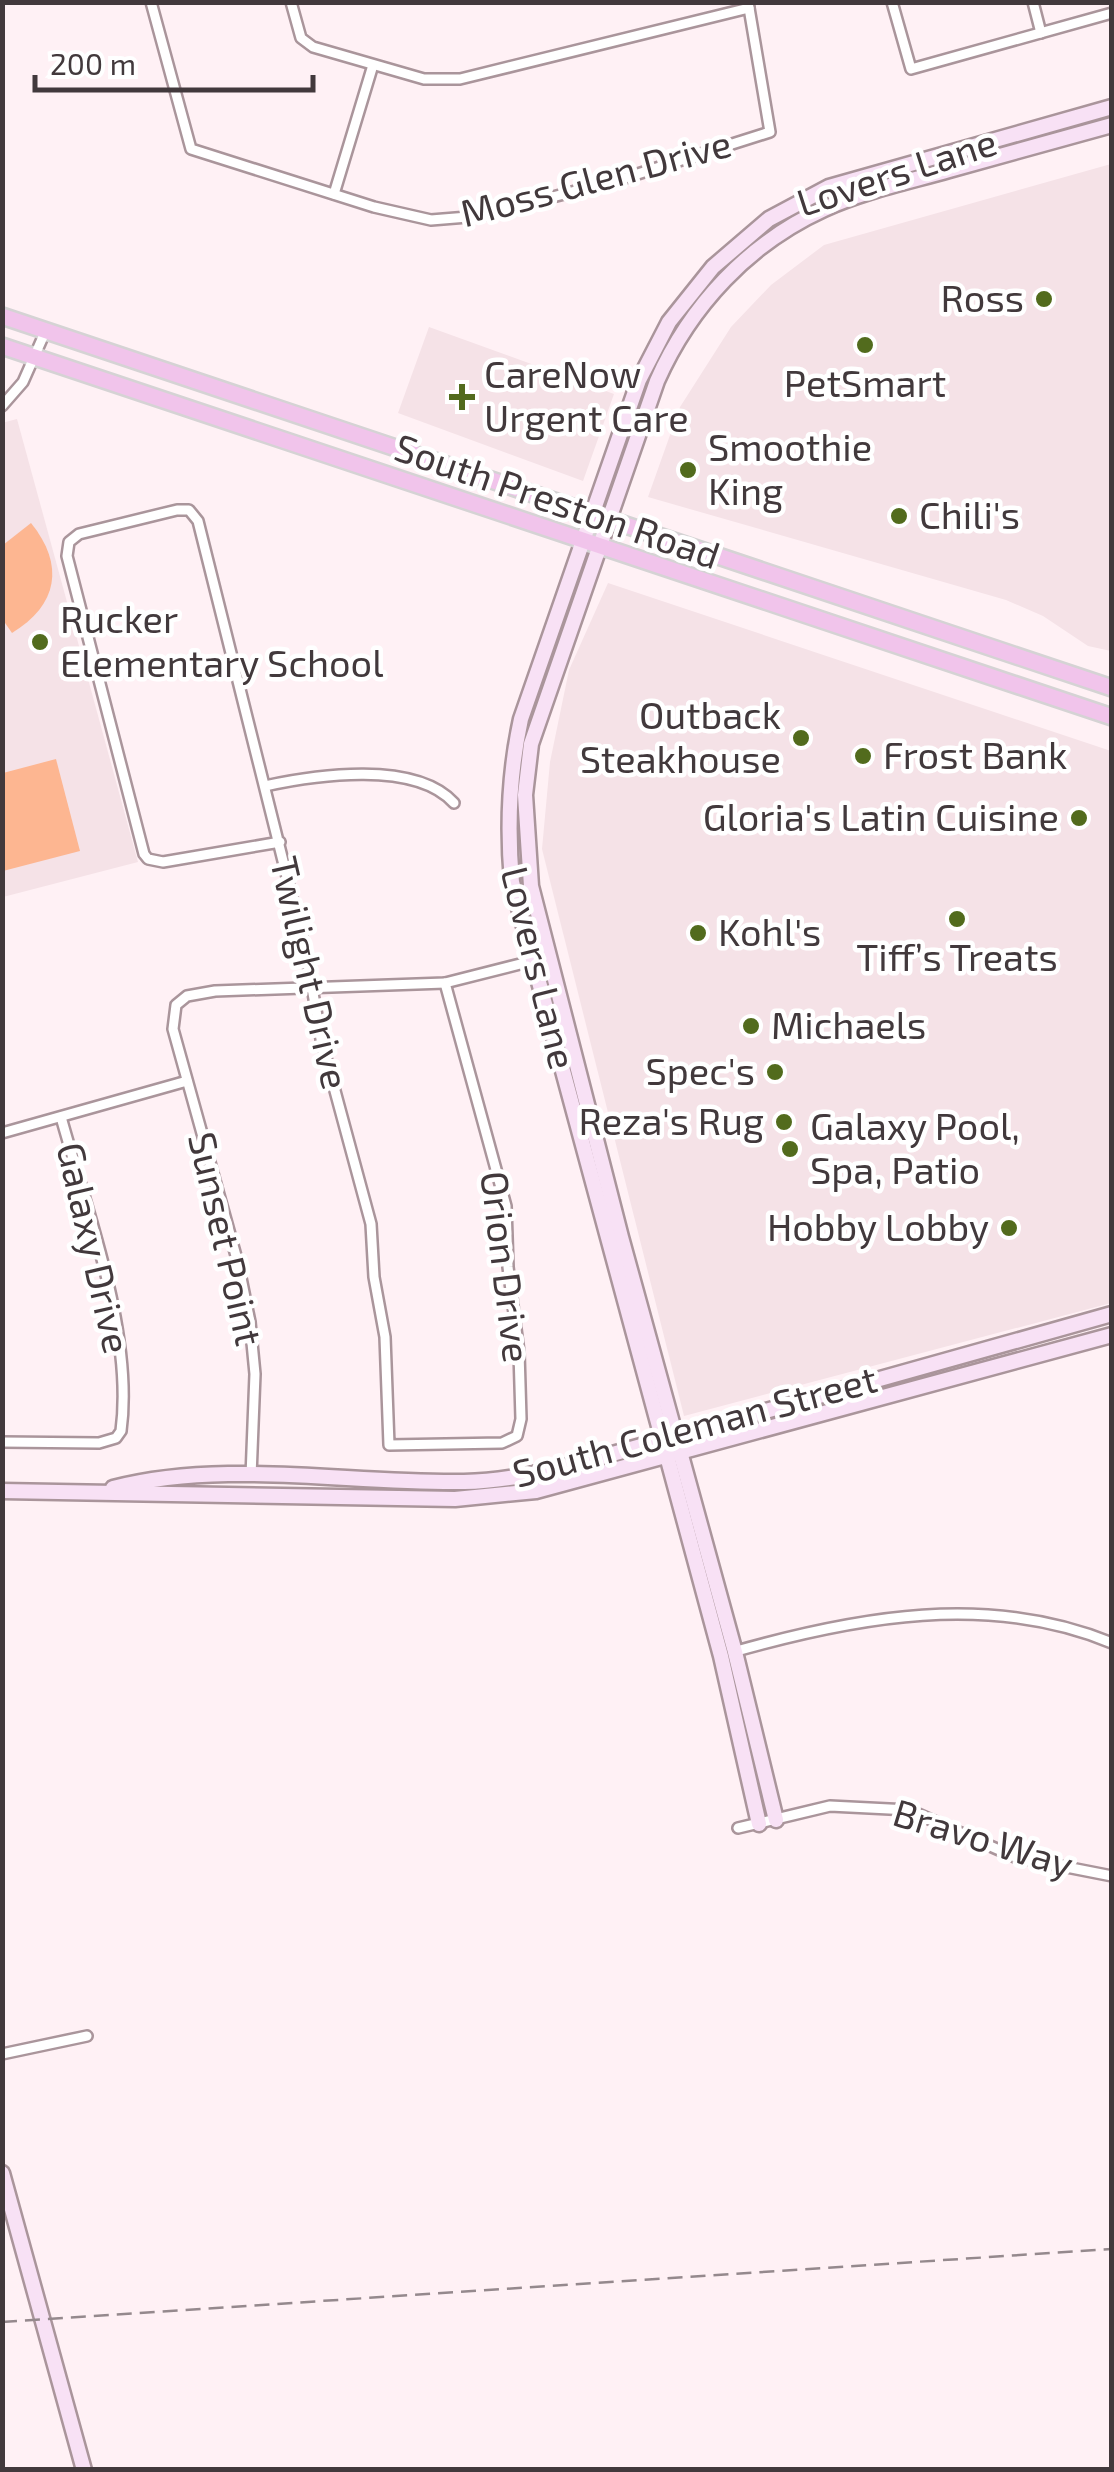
<svg xmlns="http://www.w3.org/2000/svg" width="1114" height="2472" font-family="'Exo 2',sans-serif">
<style>
.built{fill:#f5e2e7}
.green{fill:#fdb691}
.lines{fill:none;stroke-linecap:round;stroke-linejoin:round}
.street-casing{stroke:#aa959b;stroke-width:14}
.secondary-casing{stroke:#aa959b;stroke-width:19}
.primary-casing{stroke:#d5d3d4;stroke-width:20}
.street{stroke:#fff;stroke-width:9}
.secondary{stroke:#f8e1f5;stroke-width:14}
.primary{stroke:#f1c4eb;stroke-width:15}
.rail{stroke:#95898d;stroke-width:2.5;stroke-dasharray:15 8;stroke-linecap:butt}
.poi-dot{fill:#526b1d;stroke:#fff;stroke-width:4}
.labels{text-anchor:middle;stroke-width:9;stroke-linejoin:round;paint-order:stroke}
.street-label{font-size:38px;fill:#42393c;stroke:#fff}
.poi-label{font-size:38px;fill:#42393c;stroke:#fff;text-anchor:start}
</style>
<rect width="100%" height="100%" fill="#fff1f5"/>
<g class="built">
<polygon points="1111,164 1111,651 1088,646 1043,616 1006,600 648,497 680,407 731,327 771,285 824,245"/>
<polygon points="429,327 614,394 583,481 398,413"/>
<polygon points="17,419 138,862 3,897 2,423"/>
<polygon points="608,583 1111,751 1111,1303 684,1416 542,849 550,762 569,670"/>
</g>
<g class="green">
<path d="M31 523C65 565 58 605 12 633L3 620V545Z"/>
<polygon points="56,759 80,851 3,871 3,773"/>
</g>
<g class="lines">
<g class="street-casing">
<g id="street">
<polyline points="151,2 191,149 374,207 431,220 480,216 625,178 770,132 748,2"/>
<polyline points="291,2 301,38 313,47 424,79 460,79 749,8"/>
<polyline points="892,2 911,69 1112,13"/>
<polyline points="1033,2 1041,33"/>
<polyline points="334,194 373,65"/>
<polyline points="2,406 23,382 46,330"/>
<path d="M265 786C315 775 415 760 454 803"/>
<polyline points="280,842 163,862 148,859 144,854 67,556 69,542 79,534 177,510 189,510 198,521 306,953 321,1039 371,1224 374,1277 385,1337 389,1445 502,1443 517,1436 521,1419 519,1352 508,1267 506,1206 445,983"/>
<polyline points="2,1133 187,1081"/>
<path d="M2 1442 99 1443 116 1438 121 1431C134 1334 87 1211 61 1117"/>
<polyline points="251,1476 255,1374 250,1322 238,1263 173,1029 176,1005 187,996 215,991 445,983 532,961"/>
<path d="M733 1652C856 1617 989 1592 1112 1643"/>
<polyline points="738,1828 830,1806 909,1810 1015,1857 1112,1876"/>
<polyline points="2,2054 87,2036"/>
</g>
</g>
<g class="secondary-casing">
<g id="secondary">
<path d="M113 1488C225 1459 348 1484 464 1482 507 1481 550 1471 591 1460L1112 1314"/>
<polyline points="2,1491 455,1499 536,1491 1112,1335"/>
<path d="M776 1820 735 1652 621 1237 531 886 525 795 531 744 657 381C690 306 749 243 824 209 864 191 907 182 949 170 1003 155 1057 140 1112 125"/>
<path d="M759 1824 721 1656 512 882C507 826 509 774 521 719L639 380 669 322 713 267 769 219 829 187 1112 107"/>
<polyline points="2,2173 84,2470"/>
</g>
</g>
<g class="primary-casing">
<g id="primary">
<polyline points="2,316 1112,688"/>
<polyline points="2,346 1112,717"/>
</g>
</g>
<use href="#street" class="street"/>
<use href="#secondary" class="secondary"/>
<use href="#primary" class="primary"/>
<polyline class="rail" points="2,2322 1112,2249"/>
</g>
<g class="poi-dot">
<circle cx="1044" cy="299" r="10"/>
<circle cx="865" cy="345" r="10"/>
<path d="M457 382h10v10h10v10h-10v10h-10v-10h-10v-10h10z"/>
<circle cx="688" cy="470" r="10"/>
<circle cx="899" cy="516" r="10"/>
<circle cx="40" cy="642" r="10"/>
<circle cx="801" cy="738" r="10"/>
<circle cx="863" cy="756" r="10"/>
<circle cx="1079" cy="818" r="10"/>
<circle cx="957" cy="919" r="10"/>
<circle cx="698" cy="933" r="10"/>
<circle cx="751" cy="1026" r="10"/>
<circle cx="775" cy="1072" r="10"/>
<circle cx="784" cy="1122" r="10"/>
<circle cx="790" cy="1149" r="10"/>
<circle cx="1009" cy="1228" r="10"/>
</g>
<g class="labels">
<g class="street-label">
<text transform="translate(897 173) rotate(-18)" y="13">Lovers Lane</text>
<text transform="translate(596 179) rotate(-15)" y="13">Moss Glen Drive</text>
<text transform="translate(557 502) rotate(19)" y="13">South Preston Road</text>
<text transform="translate(538 968) rotate(76)" y="13">Lovers Lane</text>
<text transform="translate(309 973) rotate(77)" y="13">Twilight Drive</text>
<text transform="translate(225 1239) rotate(77)" y="13">Sunset Point</text>
<text transform="translate(93 1248) rotate(77)" y="13">Galaxy Drive</text>
<text transform="translate(505 1267) rotate(83)" y="13">Orion Drive</text>
<text transform="translate(695 1427) rotate(-15)" y="13">South Coleman Street</text>
<text transform="translate(983 1839) rotate(17)" y="13">Bravo Way</text>
</g>
<g class="poi-label">
<text x="1024" y="312" text-anchor="end">Ross</text>
<text x="484" y="388">CareNow<tspan x="484" dy="44">Urgent Care</tspan></text>
<text x="865" y="397" text-anchor="middle">PetSmart</text>
<text x="708" y="461">Smoothie<tspan x="708" dy="44">King</tspan></text>
<text x="919" y="529">Chili's</text>
<text x="60" y="633">Rucker<tspan x="60" dy="44">Elementary School</tspan></text>
<text x="781" y="729" text-anchor="end">Outback<tspan x="781" dy="44">Steakhouse</tspan></text>
<text x="883" y="769">Frost Bank</text>
<text x="1059" y="831" text-anchor="end">Gloria's Latin Cuisine</text>
<text x="718" y="946">Kohl's</text>
<text x="957" y="971" text-anchor="middle">Tiff’s Treats</text>
<text x="771" y="1039">Michaels</text>
<text x="755" y="1085" text-anchor="end">Spec's</text>
<text x="764" y="1135" text-anchor="end">Reza's Rug</text>
<text x="810" y="1140">Galaxy Pool,<tspan x="810" dy="44">Spa, Patio</tspan></text>
<text x="989" y="1241" text-anchor="end">Hobby Lobby</text>
</g>
</g>
<rect width="1114" height="2472" fill="none" stroke="#42393c" stroke-width="10"/>
<path d="M35 75v15h278v-15" fill="none" stroke="#42393c" stroke-width="5"/>
<text x="50" y="75" font-size="30" fill="#42393c" stroke="#ffffff" stroke-width="8" paint-order="stroke">200 m</text>
</svg>
